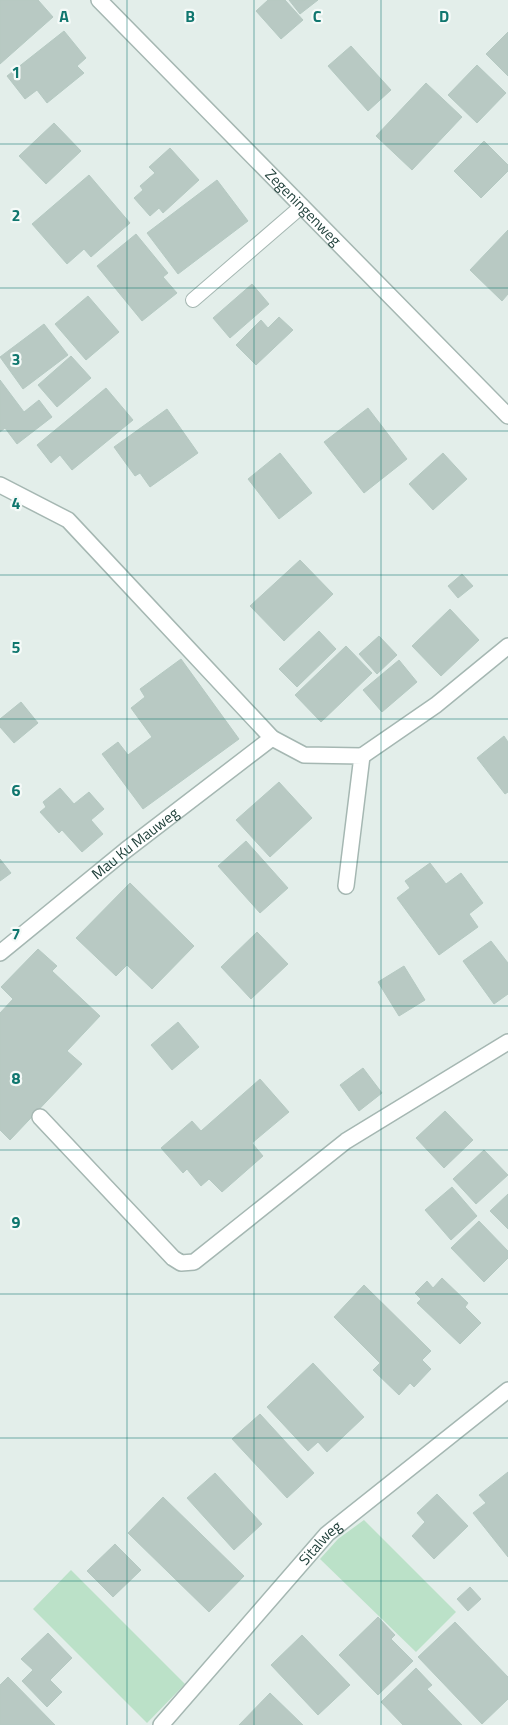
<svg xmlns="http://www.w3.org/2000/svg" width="508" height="1725" font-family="'Titillium Web',sans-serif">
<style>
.green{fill:#bbe1c8}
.building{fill:#b8c9c3;stroke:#b5c9c2}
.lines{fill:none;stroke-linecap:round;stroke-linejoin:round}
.service-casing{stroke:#a5b7b2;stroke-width:16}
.minor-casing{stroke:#a5b7b2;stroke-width:18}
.service{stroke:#fff;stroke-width:14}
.minor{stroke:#fff;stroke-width:15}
.grid{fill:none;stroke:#0f766e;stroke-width:1;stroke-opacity:0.55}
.labels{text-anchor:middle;stroke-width:4.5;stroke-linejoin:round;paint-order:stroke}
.street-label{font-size:15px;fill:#21413b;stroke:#f5faf8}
.grid-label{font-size:16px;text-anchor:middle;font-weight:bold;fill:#0f766e;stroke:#f5faf8;stroke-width:4.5;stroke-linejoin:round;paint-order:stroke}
</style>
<rect width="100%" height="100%" fill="#e3eeea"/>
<g class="green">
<polygon points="364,1520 456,1612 416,1652 320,1559 338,1539"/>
<polygon points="71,1570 185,1684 147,1723 33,1609"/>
</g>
<g class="building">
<polygon points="0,0 38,0 53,17 0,64"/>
<polygon points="268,0 285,0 303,20 281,39 256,11"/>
<polygon points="289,0 318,0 300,14"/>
<polygon points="64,31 86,58 77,66 84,73 47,103 37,90 25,99 7,76"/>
<polygon points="508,32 508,76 486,54"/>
<polygon points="351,46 391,90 368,111 328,66"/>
<polygon points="477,65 506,93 477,123 448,95"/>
<polygon points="426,83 462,117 412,170 376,136"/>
<polygon points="54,123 81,151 46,184 19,156"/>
<polygon points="484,141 508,165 508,171 481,198 454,171"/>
<polygon points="170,148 199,180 163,213 159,208 150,216 134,198 143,190 140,186 155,173 149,167"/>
<polygon points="89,175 130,223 91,257 84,249 67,264 32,224"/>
<polygon points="217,180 248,221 178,274 147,233"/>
<polygon points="508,230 508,294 502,301 470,270"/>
<polygon points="136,234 168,273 163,277 177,293 142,321 97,266"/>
<polygon points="252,284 269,304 230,338 213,318"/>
<polygon points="88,296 119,332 86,360 55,324"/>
<polygon points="279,317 293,330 256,365 236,345 261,320 268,328"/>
<polygon points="44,324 68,355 23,389 0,357"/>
<polygon points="71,356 91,378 57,407 38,385"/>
<polygon points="0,380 24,412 39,400 52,417 17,444 5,428 0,432"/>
<polygon points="106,388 133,420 72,470 60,455 51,463 37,445"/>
<polygon points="368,408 407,459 364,493 324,442"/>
<polygon points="167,409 198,453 150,487 140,473 135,476 114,447"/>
<polygon points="280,453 312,493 279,519 248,479"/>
<polygon points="443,453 467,479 433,510 409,484"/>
<polygon points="300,560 333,594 284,641 250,606"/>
<polygon points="462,574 473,586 458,598 448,586"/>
<polygon points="450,609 479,640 441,676 412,646"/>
<polygon points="319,631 336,649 297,687 279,669"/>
<polygon points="379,636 397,655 377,674 359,654"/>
<polygon points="346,646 372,673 321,722 295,695"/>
<polygon points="181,659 239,739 143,809 102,754 118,742 128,755 152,737 131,708 145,697 140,689"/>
<polygon points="399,660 417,682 382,712 363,690"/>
<polygon points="21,702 38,723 14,743 0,727 0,719"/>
<polygon points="504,736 508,742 508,792 505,794 477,758"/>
<polygon points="279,782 312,818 270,857 236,820"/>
<polygon points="60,788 74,804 89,792 104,809 91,820 103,834 82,852 62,830 59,833 40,812 46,807 43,802"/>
<polygon points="246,841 288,888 260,913 218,866"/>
<polygon points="0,859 11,873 0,881"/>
<polygon points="430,863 446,884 461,873 483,903 469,914 478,927 439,955 397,898 410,888 405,881"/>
<polygon points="130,883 194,946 152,989 127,965 116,976 76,938"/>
<polygon points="257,932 288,964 251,999 221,967"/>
<polygon points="491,941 508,963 508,994 494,1004 463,961"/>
<polygon points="38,949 57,966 52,971 100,1016 67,1051 82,1064 10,1140 0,1130 0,1013 13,999 1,987"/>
<polygon points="404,966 425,1000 399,1016 378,982"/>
<polygon points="178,1022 199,1047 172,1070 151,1045"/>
<polygon points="363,1068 382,1093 359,1111 340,1085"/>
<polygon points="260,1079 289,1112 252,1143 263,1156 222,1192 209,1179 201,1186 187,1169 183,1173 161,1148 192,1121 201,1131"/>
<polygon points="445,1111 473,1140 444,1168 416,1138"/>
<polygon points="484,1150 508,1175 476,1204 453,1179"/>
<polygon points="452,1187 477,1216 451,1240 425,1210"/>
<polygon points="508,1194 508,1229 490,1211"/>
<polygon points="479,1221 508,1251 508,1258 484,1282 451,1248"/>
<polygon points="442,1278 468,1303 465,1307 481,1323 460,1344 417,1303 421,1299 415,1293 427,1281 433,1288"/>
<polygon points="364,1285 431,1351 422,1360 431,1369 414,1387 410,1383 399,1395 373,1370 380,1363 334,1317"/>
<polygon points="313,1363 364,1417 327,1452 318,1442 308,1451 267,1407"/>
<polygon points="260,1414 314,1473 287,1498 232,1439"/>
<polygon points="508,1472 508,1557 473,1513 486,1503 479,1495"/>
<polygon points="215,1473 262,1524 234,1550 187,1498"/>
<polygon points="437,1494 468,1526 434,1559 412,1536 425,1522 417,1513"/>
<polygon points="163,1497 244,1576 209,1612 128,1533"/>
<polygon points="115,1544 141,1570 113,1597 87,1571"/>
<polygon points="470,1587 481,1599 468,1611 457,1599"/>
<polygon points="378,1617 395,1635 391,1639 413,1661 378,1695 339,1655"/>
<polygon points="455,1622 508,1677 508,1699 482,1724 418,1657"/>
<polygon points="48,1633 72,1658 50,1680 62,1692 47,1707 22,1681 33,1670 21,1659"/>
<polygon points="302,1635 350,1685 318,1715 271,1665"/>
<polygon points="416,1668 432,1685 427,1689 462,1725 403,1725 381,1702"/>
<polygon points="8,1677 55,1725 0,1725 0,1685"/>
<polygon points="270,1693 303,1725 239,1725"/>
</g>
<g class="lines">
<g class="service-casing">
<polyline id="service" points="193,300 302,206"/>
</g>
<g class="minor-casing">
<g id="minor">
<path id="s1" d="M99 0 508 416"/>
<polyline points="0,485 68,520 272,738 304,755 362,756 346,886"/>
<polyline points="362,756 436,705 508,646"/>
<path id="s2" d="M0 953 126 850 272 738"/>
<polyline points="40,1117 173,1258 181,1263 194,1262 346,1141 508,1042"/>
<path id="s3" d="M161 1725 327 1534 508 1390"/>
</g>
</g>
<use href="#service" class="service"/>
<use href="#minor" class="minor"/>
</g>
<path class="grid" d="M127 0V1725M254 0V1725M381 0V1725M0 144H508M0 288H508M0 431H508M0 575H508M0 719H508M0 862H508M0 1006H508M0 1150H508M0 1294H508M0 1438H508M0 1581H508"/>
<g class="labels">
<g class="street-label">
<text dy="5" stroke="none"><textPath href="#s1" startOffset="291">Zegeningenweg</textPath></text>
<text dy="5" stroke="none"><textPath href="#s2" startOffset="174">Mau Ku Mauweg</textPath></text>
<text dy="5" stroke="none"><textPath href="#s3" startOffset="242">Sitalweg</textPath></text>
</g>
</g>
<g class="grid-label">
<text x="64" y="22">A</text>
<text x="190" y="22">B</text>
<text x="317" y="22">C</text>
<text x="444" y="22">D</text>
<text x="16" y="78">1</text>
<text x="16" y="221">2</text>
<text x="16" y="365">3</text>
<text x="16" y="509">4</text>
<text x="16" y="653">5</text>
<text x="16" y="796">6</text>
<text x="16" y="940">7</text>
<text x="16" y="1084">8</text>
<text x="16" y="1228">9</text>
</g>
</svg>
